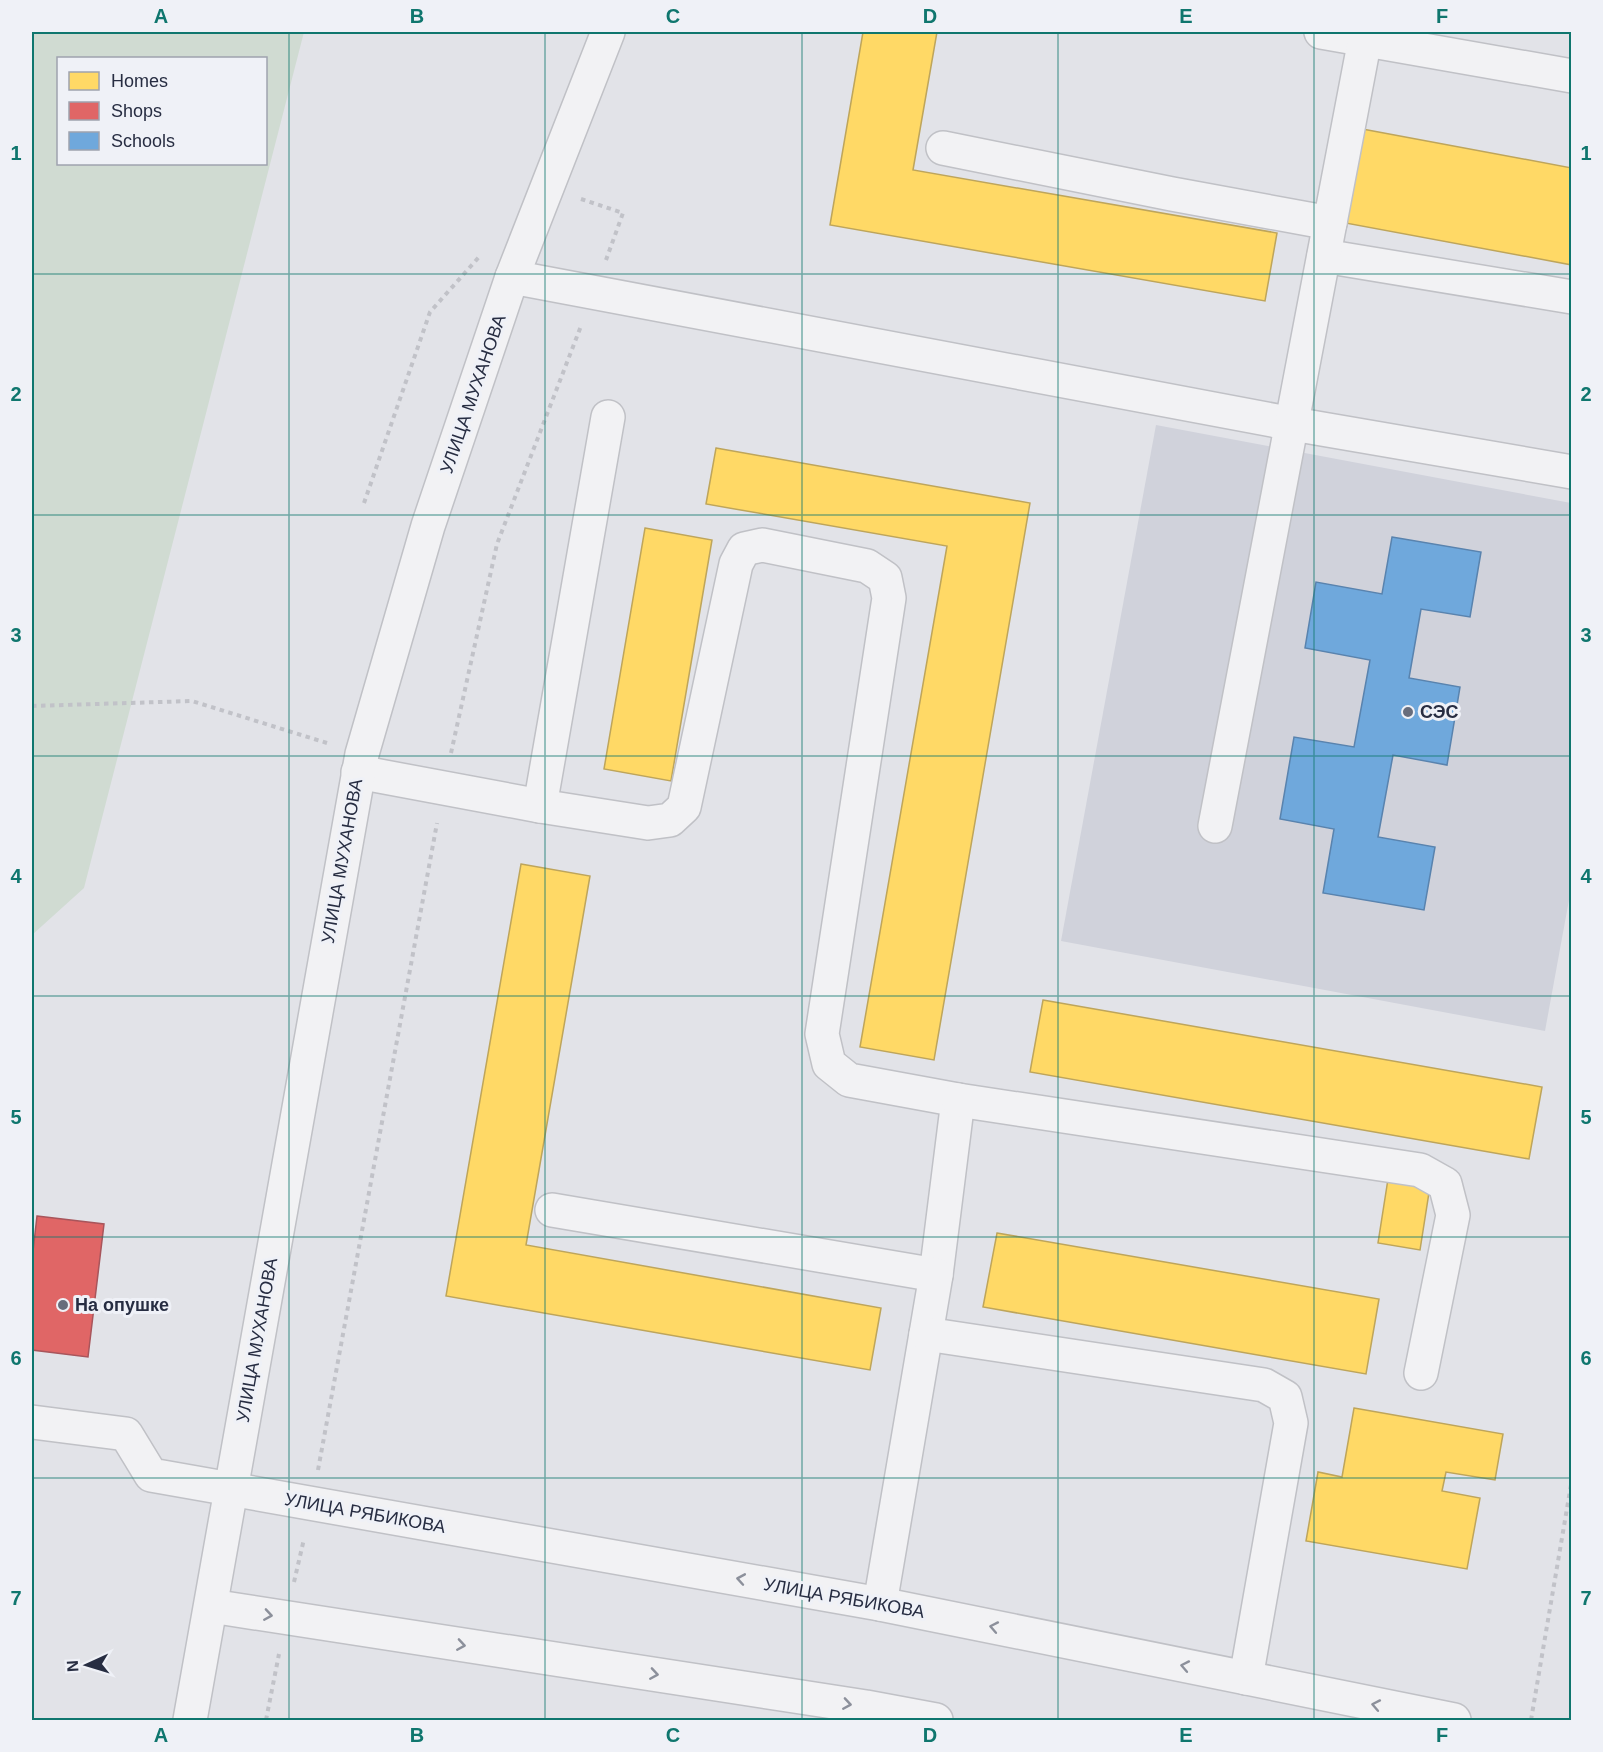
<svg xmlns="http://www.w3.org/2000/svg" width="1603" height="1752" font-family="Arial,sans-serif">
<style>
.built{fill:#d0d2db}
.green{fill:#d0dbd2;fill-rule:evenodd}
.homes{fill:#ffd966;stroke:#bea55b;stroke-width:1.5}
.shops{fill:#e06666;stroke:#a8555b;stroke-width:1.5}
.schools{fill:#6fa8dc;stroke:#5983ae;stroke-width:1.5}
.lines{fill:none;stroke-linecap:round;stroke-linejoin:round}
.minor-casing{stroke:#c0c1c6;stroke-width:36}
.path{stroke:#c1c2c8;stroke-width:4;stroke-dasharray:4.5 4.5;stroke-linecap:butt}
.minor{stroke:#f2f2f4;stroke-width:33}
.oneway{stroke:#8c909b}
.grid{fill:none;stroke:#0f766e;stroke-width:1.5;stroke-opacity:0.55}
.poi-dot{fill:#686d7c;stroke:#eff1f7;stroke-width:2}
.labels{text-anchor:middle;stroke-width:6;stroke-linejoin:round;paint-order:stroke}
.street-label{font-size:18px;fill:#272d42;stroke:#eff1f7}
.poi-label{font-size:18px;font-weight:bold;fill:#272d42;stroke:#eff1f7;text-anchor:start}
.neatline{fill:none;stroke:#0f766e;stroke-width:2}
.grid-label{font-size:20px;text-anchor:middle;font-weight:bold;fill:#0f766e}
</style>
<rect width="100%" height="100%" fill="#e2e3e8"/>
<polygon class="built" points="1156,425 1571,503 1571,889 1545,1031 1061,941"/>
<path class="green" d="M32 32H304L84 888 32 935ZM58 58H266V164H58Z"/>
<g class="homes">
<polygon points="863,32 937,32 913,170 1277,233 1265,301 830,225"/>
<polygon points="1357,128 1572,168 1572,265 1340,222"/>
<polygon points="716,448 1030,503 934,1060 860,1047 947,546 706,504"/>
<polygon points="645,528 712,540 671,781 604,769"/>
<polygon points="521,864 590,876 526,1245 881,1308 870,1370 446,1296"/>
<polygon points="1043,1000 1542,1087 1529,1159 1030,1072"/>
<polygon points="1388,1179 1430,1186 1420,1250 1378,1243"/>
<polygon points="997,1233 1379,1299 1366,1374 983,1307"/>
<polygon points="1354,1408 1503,1434 1495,1480 1446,1472 1442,1491 1480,1498 1467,1569 1306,1541 1318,1472 1342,1477"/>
</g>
<polygon class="shops" points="37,1216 104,1224 88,1357 32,1350 32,1260"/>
<polygon class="schools" points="1392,537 1481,552 1470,617 1421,609 1409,678 1460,687 1447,765 1393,755 1378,837 1435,847 1424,910 1323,893 1334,829 1280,819 1294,737 1354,747 1370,660 1305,648 1316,582 1382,594"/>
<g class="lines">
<g class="minor-casing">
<g id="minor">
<polyline points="1321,32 1572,76"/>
<polyline points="943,148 1172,194 1330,223"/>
<polyline points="1324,256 1572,297"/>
<polyline points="512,277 1293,424 1572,472"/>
<polyline points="358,772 540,806 648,823 670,820 684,807 736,564 744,549 762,545 867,566 885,578 889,598 822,1034 829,1064 849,1080 958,1100 936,1275"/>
<polyline points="540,806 608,417"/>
<polyline points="1215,826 1365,39"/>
<polyline points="958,1100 1420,1170 1445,1184 1453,1215 1421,1373"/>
<polyline points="552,1210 936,1275 880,1604"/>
<polyline points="926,1334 1264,1385 1285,1397 1291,1423 1246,1678"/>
<polyline points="32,1422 126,1434 151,1475 880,1604 1454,1720"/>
<polyline points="211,1606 866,1707 936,1720"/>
<polyline points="190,1720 362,754 428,526 512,277 608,32"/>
</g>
</g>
<g class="path">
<polyline points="581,199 623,213 606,260"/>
<polyline points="364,503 430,312 479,257"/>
<polyline points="32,706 192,701 327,743"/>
<polyline points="451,753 497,544 581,326"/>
<polyline points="318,1470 437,823"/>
<polyline points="294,1582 304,1539"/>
<polyline points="266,1720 279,1654"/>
<polyline points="1531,1720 1572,1479"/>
</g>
<use href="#minor" class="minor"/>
</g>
<defs><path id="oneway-chevron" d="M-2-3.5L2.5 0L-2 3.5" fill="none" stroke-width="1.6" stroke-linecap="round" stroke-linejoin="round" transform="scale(1.5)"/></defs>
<g class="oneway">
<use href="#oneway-chevron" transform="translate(741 1579) rotate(-170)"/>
<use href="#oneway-chevron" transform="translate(268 1615) rotate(9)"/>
<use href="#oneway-chevron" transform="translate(994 1627) rotate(-169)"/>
<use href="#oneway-chevron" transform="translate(461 1645) rotate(9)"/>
<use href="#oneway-chevron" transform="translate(1185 1666) rotate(-169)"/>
<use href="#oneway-chevron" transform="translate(654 1674) rotate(9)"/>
<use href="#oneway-chevron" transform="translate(847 1704) rotate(9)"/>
<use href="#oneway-chevron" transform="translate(1376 1705) rotate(-169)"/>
</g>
<path class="grid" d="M289 32V1720M545 32V1720M802 32V1720M1058 32V1720M1314 32V1720M32 274H1572M32 515H1572M32 756H1572M32 996H1572M32 1237H1572M32 1478H1572"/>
<g class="poi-dot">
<circle cx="1408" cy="712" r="6"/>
<circle cx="63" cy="1305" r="6"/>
</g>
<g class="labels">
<g class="street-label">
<text transform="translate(473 394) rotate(-71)" y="6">УЛИЦА МУХАНОВА</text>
<text transform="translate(342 861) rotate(-80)" y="6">УЛИЦА МУХАНОВА</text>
<text transform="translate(257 1340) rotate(-80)" y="6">УЛИЦА МУХАНОВА</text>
<text transform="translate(365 1513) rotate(10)" y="6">УЛИЦА РЯБИКОВА</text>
<text transform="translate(844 1598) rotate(10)" y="6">УЛИЦА РЯБИКОВА</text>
</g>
<g class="poi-label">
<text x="1420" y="718">СЭС</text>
<text x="75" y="1311">На опушке</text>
</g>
</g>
<rect width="1603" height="1752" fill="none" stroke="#eff1f7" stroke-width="66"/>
<rect x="57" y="57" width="210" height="108" fill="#eff1f7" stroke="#9fa3af" stroke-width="1.5"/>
<rect x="69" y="72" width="30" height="18" fill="#ffd966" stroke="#9fa3af" stroke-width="1.5"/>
<text x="111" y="87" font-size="18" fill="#272d42">Homes</text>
<rect x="69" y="102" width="30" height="18" fill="#e06666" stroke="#9fa3af" stroke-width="1.5"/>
<text x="111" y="117" font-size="18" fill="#272d42">Shops</text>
<rect x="69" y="132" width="30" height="18" fill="#6fa8dc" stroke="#9fa3af" stroke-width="1.5"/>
<text x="111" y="147" font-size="18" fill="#272d42">Schools</text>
<g transform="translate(87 1665) rotate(266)" stroke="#eff1f7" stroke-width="4.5" paint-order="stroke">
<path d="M0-4.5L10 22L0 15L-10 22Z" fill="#272d42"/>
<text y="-9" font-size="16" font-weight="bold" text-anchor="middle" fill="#272d42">N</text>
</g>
<rect x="33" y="33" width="1537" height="1686" class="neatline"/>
<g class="grid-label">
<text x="161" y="23">A</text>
<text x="417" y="23">B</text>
<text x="673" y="23">C</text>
<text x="930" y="23">D</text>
<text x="1186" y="23">E</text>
<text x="1442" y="23">F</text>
<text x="16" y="160">1</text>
<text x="1586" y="160">1</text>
<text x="16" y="401">2</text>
<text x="1586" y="401">2</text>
<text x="16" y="642">3</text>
<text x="1586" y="642">3</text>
<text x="16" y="883">4</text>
<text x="1586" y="883">4</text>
<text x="16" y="1124">5</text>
<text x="1586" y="1124">5</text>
<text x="16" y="1365">6</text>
<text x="1586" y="1365">6</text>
<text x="16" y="1605">7</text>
<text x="1586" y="1605">7</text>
<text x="161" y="1742">A</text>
<text x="417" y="1742">B</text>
<text x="673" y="1742">C</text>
<text x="930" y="1742">D</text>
<text x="1186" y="1742">E</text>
<text x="1442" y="1742">F</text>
</g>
</svg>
